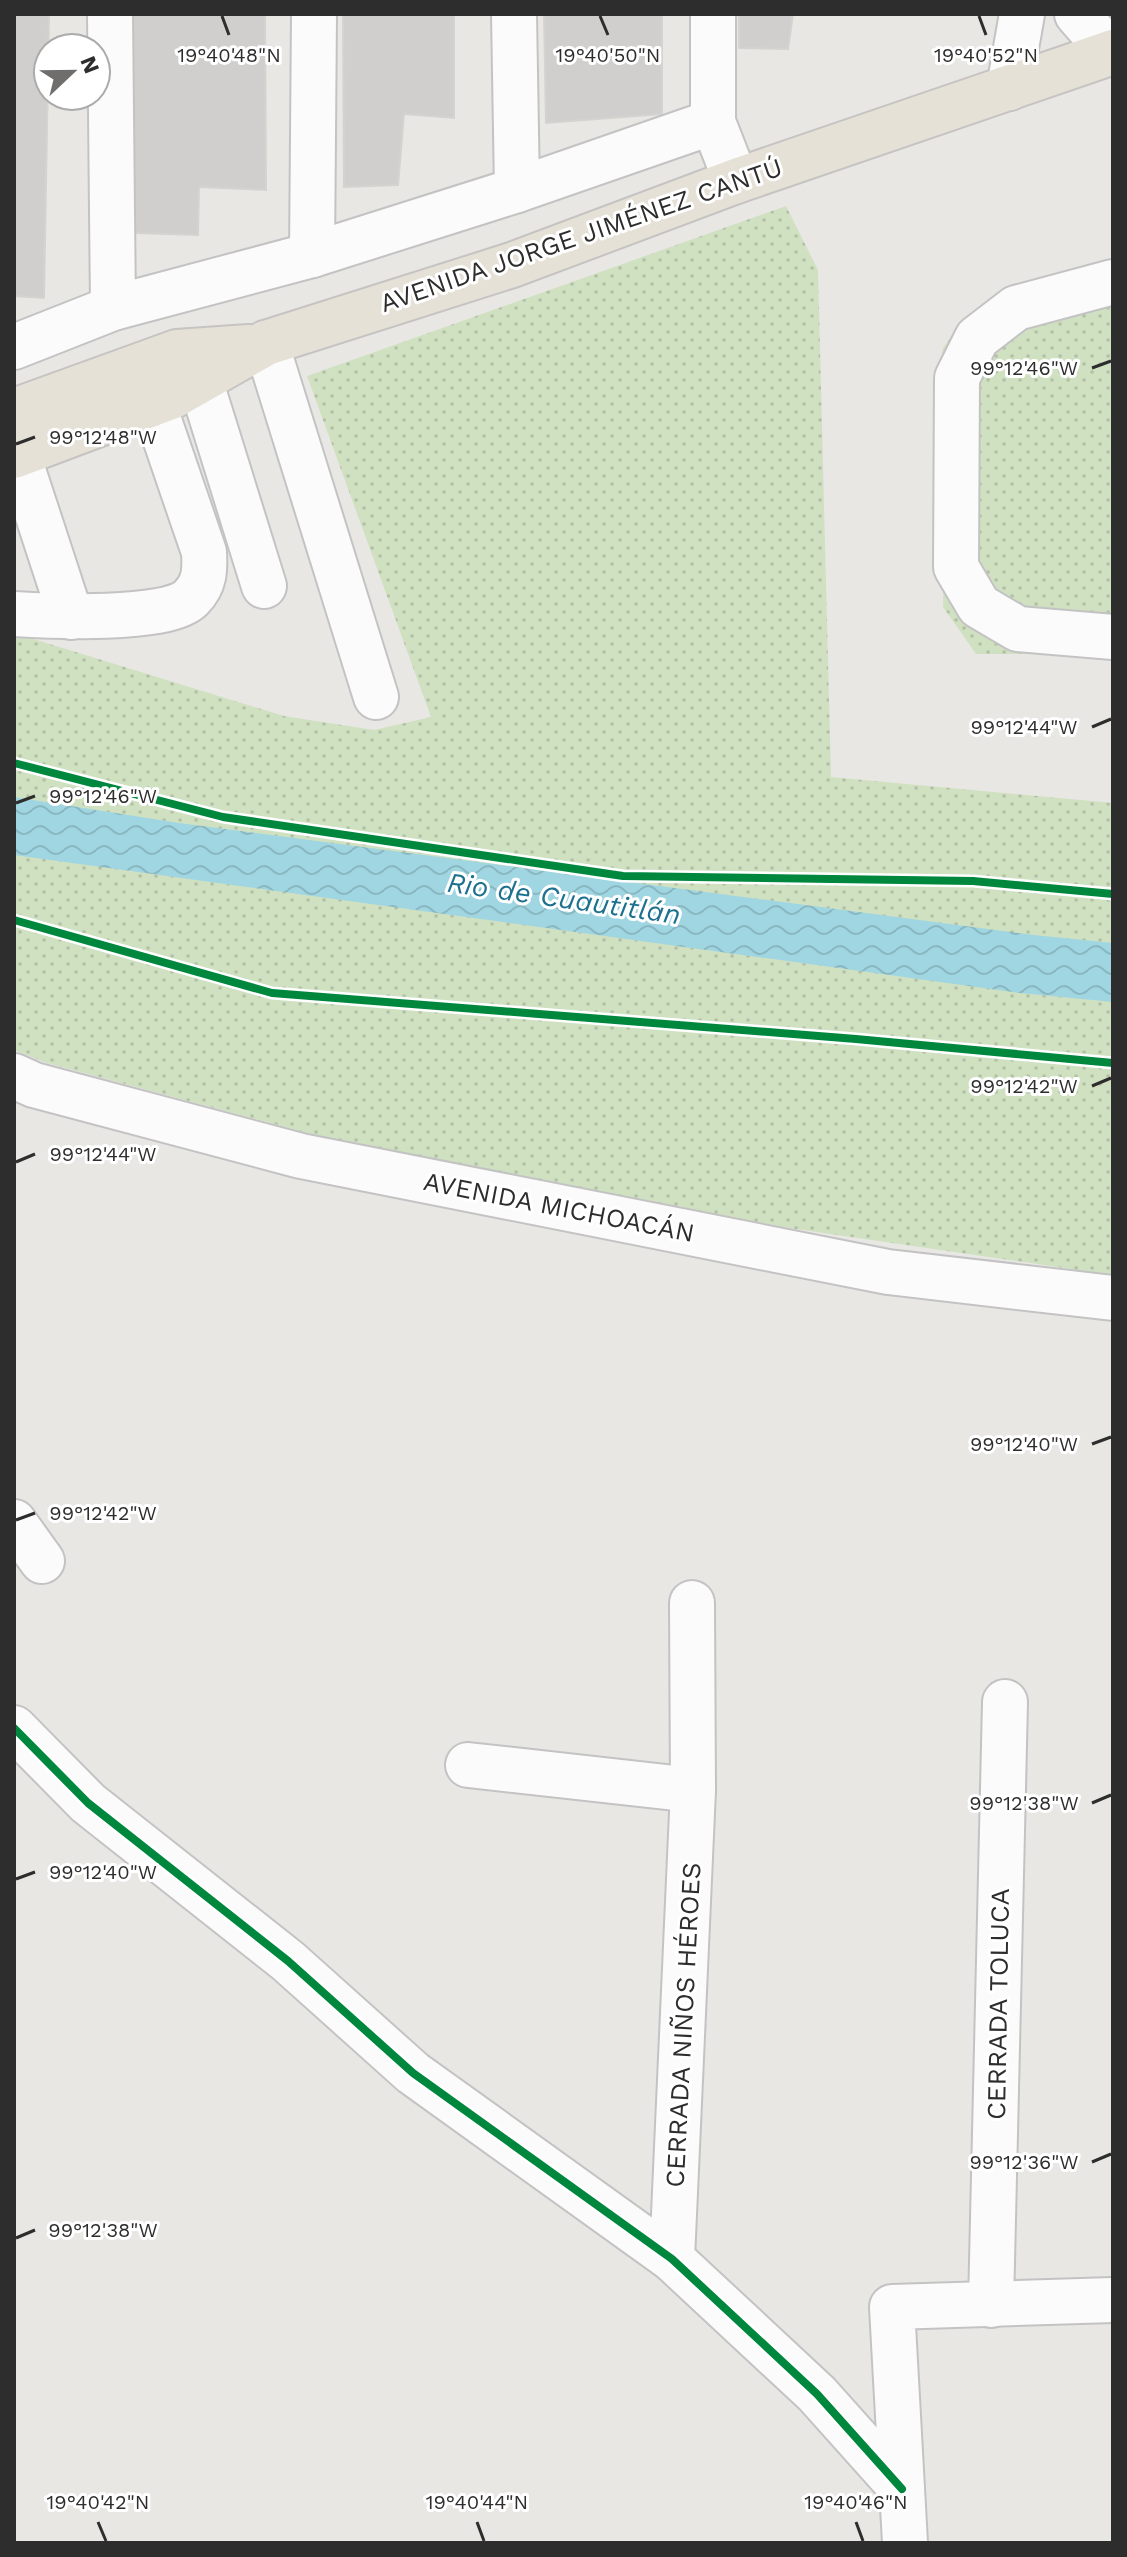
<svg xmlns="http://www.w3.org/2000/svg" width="1127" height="2557" font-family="'Work Sans',sans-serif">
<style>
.park{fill:url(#park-dots)}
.water{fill:url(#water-waves)}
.building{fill:#d1cfcd;stroke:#d5d3d0;stroke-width:2}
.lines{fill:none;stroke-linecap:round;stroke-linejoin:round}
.minor-casing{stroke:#c4c3c4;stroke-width:48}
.major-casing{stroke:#c5c4c3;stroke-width:48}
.minor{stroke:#fcfbfb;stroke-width:44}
.major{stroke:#e6e1d7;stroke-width:44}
.cycleway-casing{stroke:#fff;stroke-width:13}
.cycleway{stroke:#00873e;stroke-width:8}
.ticks{fill:none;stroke:#2d2d2d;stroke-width:3}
.labels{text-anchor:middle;stroke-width:6;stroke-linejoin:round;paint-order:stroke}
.street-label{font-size:26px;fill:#2d2d2d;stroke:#fff}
.water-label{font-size:28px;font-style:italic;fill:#1e708f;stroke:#fff}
.ticks-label{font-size:20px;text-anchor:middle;fill:#2d2d2d;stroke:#fff;stroke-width:6;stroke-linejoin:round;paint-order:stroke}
</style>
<defs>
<pattern id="park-dots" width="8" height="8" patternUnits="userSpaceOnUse" patternTransform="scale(2)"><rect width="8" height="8" fill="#d0e1c1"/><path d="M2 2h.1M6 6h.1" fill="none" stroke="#b3c1a6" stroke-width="1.8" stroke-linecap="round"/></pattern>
<pattern id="water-waves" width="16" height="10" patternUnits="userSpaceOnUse" patternTransform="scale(2)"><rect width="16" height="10" fill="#a0d6e2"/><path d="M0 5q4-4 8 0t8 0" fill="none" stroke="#8ab8c2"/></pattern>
</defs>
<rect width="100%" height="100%" fill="#e9e7e4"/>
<g class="park">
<polygon points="786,206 818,270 831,777 1113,803 1113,1275 775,1226 341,1142 47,1063 14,1050 14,633 284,716 374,730 431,717 307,376"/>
<polygon points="1113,282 1113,654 976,654 943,607 946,500 934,397 943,348 965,318"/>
</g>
<polygon class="water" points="14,797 179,823 1034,935 1113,943 1113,1002 1020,993 14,855"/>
<g class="building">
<polygon points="14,14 49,14 44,298 14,296"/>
<polygon points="130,14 265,14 266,190 199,187 198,235 135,233"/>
<polygon points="343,14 454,14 454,118 404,114 398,185 344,187"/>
<polygon points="544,14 662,14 662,114 546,123"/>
<polygon points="739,14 793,14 788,49 739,48"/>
</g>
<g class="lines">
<g class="minor-casing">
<g id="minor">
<polyline points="110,14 113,308"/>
<polyline points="514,14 517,190"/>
<polyline points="713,14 713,122 736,181"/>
<polyline points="1077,14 1111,53"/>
<polyline points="1009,88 1022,14"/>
<polyline points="312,255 314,14"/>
<polyline points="1113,282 1016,308 977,338 957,378 956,567 979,606 1018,629 1113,637"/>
<polyline points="266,343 376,697"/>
<polyline points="14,347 113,308 312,255 517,190 713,122"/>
<polyline points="200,380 264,586"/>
<polyline points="18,455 71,617"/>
<path d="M14 614C49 616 167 622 191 598 205 584 205 570 204 552L153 403"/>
<polyline points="14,1076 34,1085 301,1156 888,1272 1113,1298"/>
<polyline points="14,1522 42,1561"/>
<polyline points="14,1728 88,1803 288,1961 413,2073 672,2259 817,2394 902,2489"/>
<polyline points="468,1765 693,1790"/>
<polyline points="672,2259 693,1790 692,1603"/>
<polyline points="991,2305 1005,1702"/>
<polyline points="905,2543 892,2307 1113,2300"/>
</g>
</g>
<g class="major-casing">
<g id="major">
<polyline points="14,411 177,352 249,347"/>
<polyline points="14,456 171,397 266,343 512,265 736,181 1113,52"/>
</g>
</g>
<use href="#minor" class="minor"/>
<use href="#major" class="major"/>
<g class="cycleway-casing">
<g id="cycleway">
<polyline points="14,763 223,817 623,876 973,881 1113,894"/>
<polyline points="14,920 272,993 856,1039 1113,1063"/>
<polyline points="14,1728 88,1803 288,1961 413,2073 672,2259 817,2394 902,2489"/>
</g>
</g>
<use href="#cycleway" class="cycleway"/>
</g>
<path class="ticks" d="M222 16 229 35M600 16 608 35M979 16 986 35M1092 368 1111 361M16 444 35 437M1092 727 1111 719M16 803 35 796M1092 1086 1111 1078M16 1162 35 1154M1092 1444 1111 1437M16 1520 35 1513M1092 1803 1111 1795M16 1879 35 1872M1092 2162 1111 2154M16 2238 35 2230M98 2522 106 2541M477 2522 484 2541M856 2522 863 2541"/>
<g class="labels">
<g class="street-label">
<text transform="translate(581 235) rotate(-19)" y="9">AVENIDA JORGE JIMÉNEZ CANTÚ</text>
<text transform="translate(559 1207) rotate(11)" y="9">AVENIDA MICHOACÁN</text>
<text transform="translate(998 2004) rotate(-89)" y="9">CERRADA TOLUCA</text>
<text transform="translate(683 2025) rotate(-87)" y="9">CERRADA NIÑOS HÉROES</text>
</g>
<g class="water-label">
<text transform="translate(564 898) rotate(8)" y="10">Rio de Cuautitlán</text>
</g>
</g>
<g class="ticks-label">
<text x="229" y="62">19°40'48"N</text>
<text x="608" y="62">19°40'50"N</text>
<text x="986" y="62">19°40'52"N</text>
<text x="1024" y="375">99°12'46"W</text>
<text x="103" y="444">99°12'48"W</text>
<text x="1024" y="734">99°12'44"W</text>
<text x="103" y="803">99°12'46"W</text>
<text x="1024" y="1093">99°12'42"W</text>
<text x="103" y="1161">99°12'44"W</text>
<text x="1024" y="1451">99°12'40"W</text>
<text x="103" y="1520">99°12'42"W</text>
<text x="1024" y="1810">99°12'38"W</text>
<text x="103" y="1879">99°12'40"W</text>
<text x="1024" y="2169">99°12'36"W</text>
<text x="103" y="2237">99°12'38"W</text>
<text x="98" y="2509">19°40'42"N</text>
<text x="477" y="2509">19°40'44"N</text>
<text x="856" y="2509">19°40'46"N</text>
</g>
<rect width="1127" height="2557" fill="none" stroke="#2d2d2d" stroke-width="32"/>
<g transform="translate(72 72) rotate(68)"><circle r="38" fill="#ffffff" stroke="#ababab" stroke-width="2"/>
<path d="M0-6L14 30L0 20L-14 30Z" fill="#6f6e6d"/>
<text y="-12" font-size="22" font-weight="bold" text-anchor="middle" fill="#2d2d2d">N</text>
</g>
</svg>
